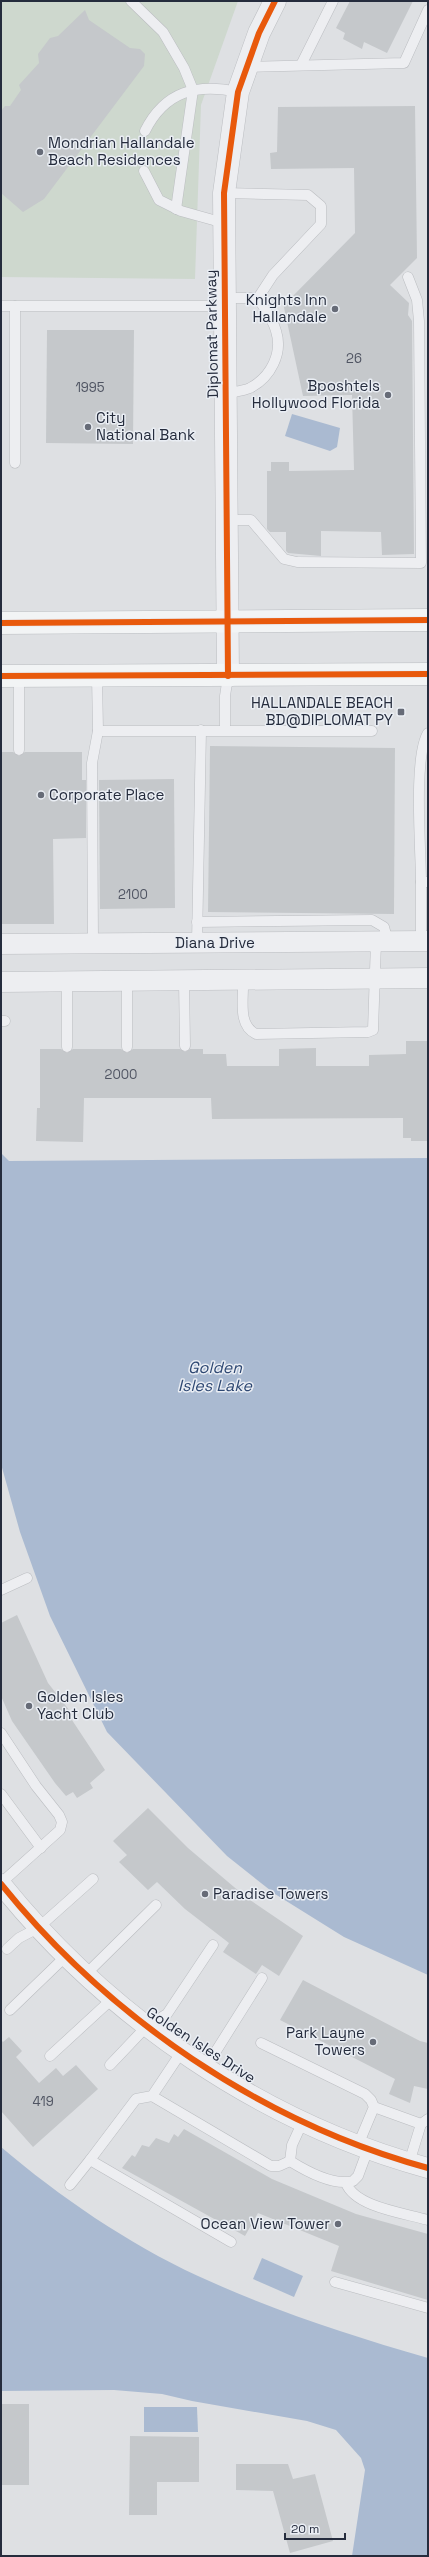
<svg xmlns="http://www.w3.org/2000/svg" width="429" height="2557" font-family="'Space Grotesk',sans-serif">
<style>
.green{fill:#ced8ce}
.water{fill:#aabad1}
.building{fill:#c5c8cb}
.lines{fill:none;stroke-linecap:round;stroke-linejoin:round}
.service-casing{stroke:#bbbdc1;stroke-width:11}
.minor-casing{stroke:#bbbdc1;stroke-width:21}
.tertiary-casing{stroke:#bbbdc1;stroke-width:23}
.primary-casing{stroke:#babdc1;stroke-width:23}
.service{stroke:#edeef1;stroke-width:10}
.minor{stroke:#edeef1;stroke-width:20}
.tertiary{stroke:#edeef1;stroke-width:22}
.primary{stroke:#f2f4f5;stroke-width:22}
.cycleway-casing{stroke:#eaeef4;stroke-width:8}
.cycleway{stroke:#e8590c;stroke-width:6}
.poi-dot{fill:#666b77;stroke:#eaeef4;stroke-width:1.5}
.labels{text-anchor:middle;stroke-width:3;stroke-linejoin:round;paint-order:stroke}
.number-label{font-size:13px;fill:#4f5462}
.poi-label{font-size:15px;fill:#252c3d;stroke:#eaeef4;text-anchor:start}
.street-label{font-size:15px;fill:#252c3d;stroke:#eaeef4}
.water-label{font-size:16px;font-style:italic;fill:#2d4772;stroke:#eaeef4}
</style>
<rect width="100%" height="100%" fill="#dee0e3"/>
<polygon class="green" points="1,1 238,1 201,105 195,279 1,277"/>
<g class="water">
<polygon points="292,414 340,428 337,447 330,451 285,436"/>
<polygon points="1,1153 9,1161 428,1158 428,1975 344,1937 275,1894 227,1856 107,1732 50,1616 20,1532 1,1464"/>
<path d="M1 2147C60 2197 127 2243 198 2276 272 2310 349 2335 428 2358V2556H352L365 2470 361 2458 336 2430 307 2421 192 2401 162 2394 114 2390 1 2391Z"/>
<polygon points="262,2258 303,2276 294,2297 253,2279"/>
<polygon points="144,2407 197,2407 198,2432 144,2432"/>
</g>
<g class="building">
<polygon points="350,1 413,1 387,53 364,42 362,49 343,39 345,33 336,28"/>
<polygon points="85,10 89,20 130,48 140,49 145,54 144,66 44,199 23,212 1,193 1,111 5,106 10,106 21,90 19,85 39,63 38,54 50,38 58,36"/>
<polygon points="415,106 417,258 390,285 409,303 408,315 412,321 414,554 382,555 381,532 321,531 321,556 288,553 286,551 286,532 270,532 267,529 267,471 271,471 271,462 289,462 289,471 354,470 352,395 303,396 283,303 288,301 355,233 354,168 271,169 270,153 277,152 278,107"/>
<polygon points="47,330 134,330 133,444 46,443"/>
<polygon points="210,746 395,748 394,914 208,912"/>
<polygon points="1,752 13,752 19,756 25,752 82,752 82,780 86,780 86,838 53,839 54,924 1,924"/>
<polygon points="174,779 175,908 100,909 99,780"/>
<polygon points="406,1041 428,1041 428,1141 411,1141 411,1138 403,1138 403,1118 212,1119 211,1098 84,1098 83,1142 36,1141 37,1108 40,1108 40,1049 61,1049 67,1053 73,1049 121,1049 127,1053 133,1049 180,1049 185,1052 190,1049 203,1049 203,1054 226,1054 227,1066 279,1066 279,1049 316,1048 316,1066 369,1066 369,1055 406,1054"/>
<polygon points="17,1615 48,1683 73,1715 70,1717 105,1770 90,1783 93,1788 77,1798 73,1792 66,1796 55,1783 12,1721 1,1696 1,1623"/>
<polygon points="148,1808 188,1848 247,1898 303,1936 279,1976 262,1965 256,1974 223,1952 229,1943 185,1909 157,1882 148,1890 119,1862 127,1855 113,1841"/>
<polygon points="303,1980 420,2041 428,2043 428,2089 414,2086 410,2103 389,2094 395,2079 280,2020"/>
<polygon points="9,2037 22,2051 16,2057 39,2083 56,2068 63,2076 76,2065 98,2089 33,2147 1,2111 1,2040 3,2042"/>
<polygon points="184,2129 272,2179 356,2214 428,2234 428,2300 331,2271 339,2246 258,2213 245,2236 122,2168 132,2155 135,2157 142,2145 149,2147 156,2138 169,2143 174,2134 178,2137"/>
<rect x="1" y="2404" width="28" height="81"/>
<polygon points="130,2436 199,2437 199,2482 157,2482 157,2515 129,2515"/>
<polygon points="236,2464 288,2464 293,2479 315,2474 333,2541 290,2553 273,2491 236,2490"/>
</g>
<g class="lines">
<g class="service-casing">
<g id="service">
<polyline points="131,1 163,32 184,68 193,90 176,209"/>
<polyline points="301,65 333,1"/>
<polyline points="247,67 404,63 428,10"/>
<path d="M145 131C165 91 197 83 238 92"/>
<polyline points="144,171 159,200 181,211 224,223"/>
<polyline points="224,193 308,195 321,206 321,224 273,275 258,298"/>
<polyline points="223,298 258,298"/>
<polyline points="1,306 223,306"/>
<path d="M225 394C233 392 243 391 250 388 271 377 283 353 276 331 273 319 264 308 258 298"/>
<polyline points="15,463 15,306"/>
<polyline points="226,520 251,520 284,559 297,562 421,563 419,321 417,300 408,277"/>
<polyline points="225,730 225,696 228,676"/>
<polyline points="98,731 372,731"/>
<polyline points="19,750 19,676"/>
<path d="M421 882C421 850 413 757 428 733"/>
<polyline points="197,922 372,920 384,927 388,942"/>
<polyline points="421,941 421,882 428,882"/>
<polyline points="93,943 92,763 98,731 97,676"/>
<polyline points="197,943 201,730"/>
<polyline points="184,980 185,1046"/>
<path d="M243 980C244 998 237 1025 256 1034L368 1032 373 1030 376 942"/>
<polyline points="127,981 127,1047"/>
<polyline points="1,1021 5,1021"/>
<polyline points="67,1047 67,981"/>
<polyline points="1,1590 27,1578"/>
<polyline points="1,1733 36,1786 59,1815 62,1822 60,1830 1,1883"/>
<polyline points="1,1794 41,1848"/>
<polyline points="7,1949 19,1938 38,1928 93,1879"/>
<polyline points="85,1975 156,1905"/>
<polyline points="10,2010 66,1956"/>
<polyline points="261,2043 365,2094 371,2100 374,2107 358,2145"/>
<polyline points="50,2056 112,1999"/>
<polyline points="110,2065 147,2026 167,2014 213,1945"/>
<polyline points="206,2067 262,1978"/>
<polyline points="152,2096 271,2166 279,2166 290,2161"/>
<polyline points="374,2107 421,2124"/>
<path d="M303 2121 292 2145 290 2161C306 2171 334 2186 353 2181L358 2176 368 2149"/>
<polyline points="90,2160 136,2099 152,2096 182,2051"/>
<polyline points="409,2163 421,2124 428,2119"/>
<path d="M346 2183C355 2207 404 2213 428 2220"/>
<polyline points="70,2185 90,2160 231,2242"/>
<polyline points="335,2282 428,2308"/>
</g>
</g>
<g class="minor-casing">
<g id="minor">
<polyline points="1,944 428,941"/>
<polyline points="1,982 428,978"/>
<path d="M1 1884C108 2017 262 2123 428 2168"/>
</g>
</g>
<g class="tertiary-casing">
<polyline id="tertiary" points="228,676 224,193 238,92 259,33 275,1"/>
</g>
<g class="primary-casing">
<g id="primary">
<polyline points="1,623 428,620"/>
<polyline points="1,676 428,674"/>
</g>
</g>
<use href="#service" class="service"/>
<use href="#minor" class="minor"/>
<use href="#tertiary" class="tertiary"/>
<use href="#primary" class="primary"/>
<g class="cycleway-casing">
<g id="cycleway">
<polyline points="1,623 428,620"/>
<polyline points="1,676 428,674"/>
<polyline points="228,676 224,193 238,92 259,33 275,1"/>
<path d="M1 1884C108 2017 262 2123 428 2168"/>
</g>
</g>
<use href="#cycleway" class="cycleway"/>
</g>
<g class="poi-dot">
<circle cx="40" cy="152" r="4"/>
<circle cx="335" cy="309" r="4"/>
<circle cx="388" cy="395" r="4"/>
<circle cx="88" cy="427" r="4"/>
<rect x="397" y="708" width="8" height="8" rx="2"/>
<circle cx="41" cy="795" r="4"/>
<circle cx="29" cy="1706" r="4"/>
<circle cx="205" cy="1894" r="4"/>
<circle cx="373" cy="2042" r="4"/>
<circle cx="338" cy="2224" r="4"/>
</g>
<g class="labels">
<g class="number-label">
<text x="354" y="363">26</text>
<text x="90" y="392">1995</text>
<text x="133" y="899">2100</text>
<text x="121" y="1079">2000</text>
<text x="43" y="2106">419</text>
</g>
<g class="poi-label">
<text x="48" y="148">Mondrian Hallandale<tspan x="48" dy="17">Beach Residences</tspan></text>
<text x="327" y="305" text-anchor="end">Knights Inn<tspan x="327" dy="17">Hallandale</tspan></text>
<text x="380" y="391" text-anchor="end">Bposhtels<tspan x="380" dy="17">Hollywood Florida</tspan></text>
<text x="96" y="423">City<tspan x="96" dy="17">National Bank</tspan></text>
<text x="393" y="708" text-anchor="end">HALLANDALE BEACH<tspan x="393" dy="17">BD@DIPLOMAT PY</tspan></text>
<text x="49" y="800">Corporate Place</text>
<text x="37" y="1702">Golden Isles<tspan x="37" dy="17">Yacht Club</tspan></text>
<text x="213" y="1899">Paradise Towers</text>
<text x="365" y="2038" text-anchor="end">Park Layne<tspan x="365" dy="17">Towers</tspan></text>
<text x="330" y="2229" text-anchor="end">Ocean View Tower</text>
</g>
<g class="street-label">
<text transform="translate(212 334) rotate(-91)" y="5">Diplomat Parkway</text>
<text x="215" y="948">Diana Drive</text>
<text transform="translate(201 2045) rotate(33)" y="5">Golden Isles Drive</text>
</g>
<g class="water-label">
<text x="215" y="1373">Golden<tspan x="215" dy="18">Isles Lake</tspan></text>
</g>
</g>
<rect width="429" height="2557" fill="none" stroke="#252c3d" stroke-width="4"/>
<path d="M285 2533v6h60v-6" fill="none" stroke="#252c3d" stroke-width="2"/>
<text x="291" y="2533" font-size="12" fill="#252c3d" stroke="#eaeef4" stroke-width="3" paint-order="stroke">20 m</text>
</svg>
